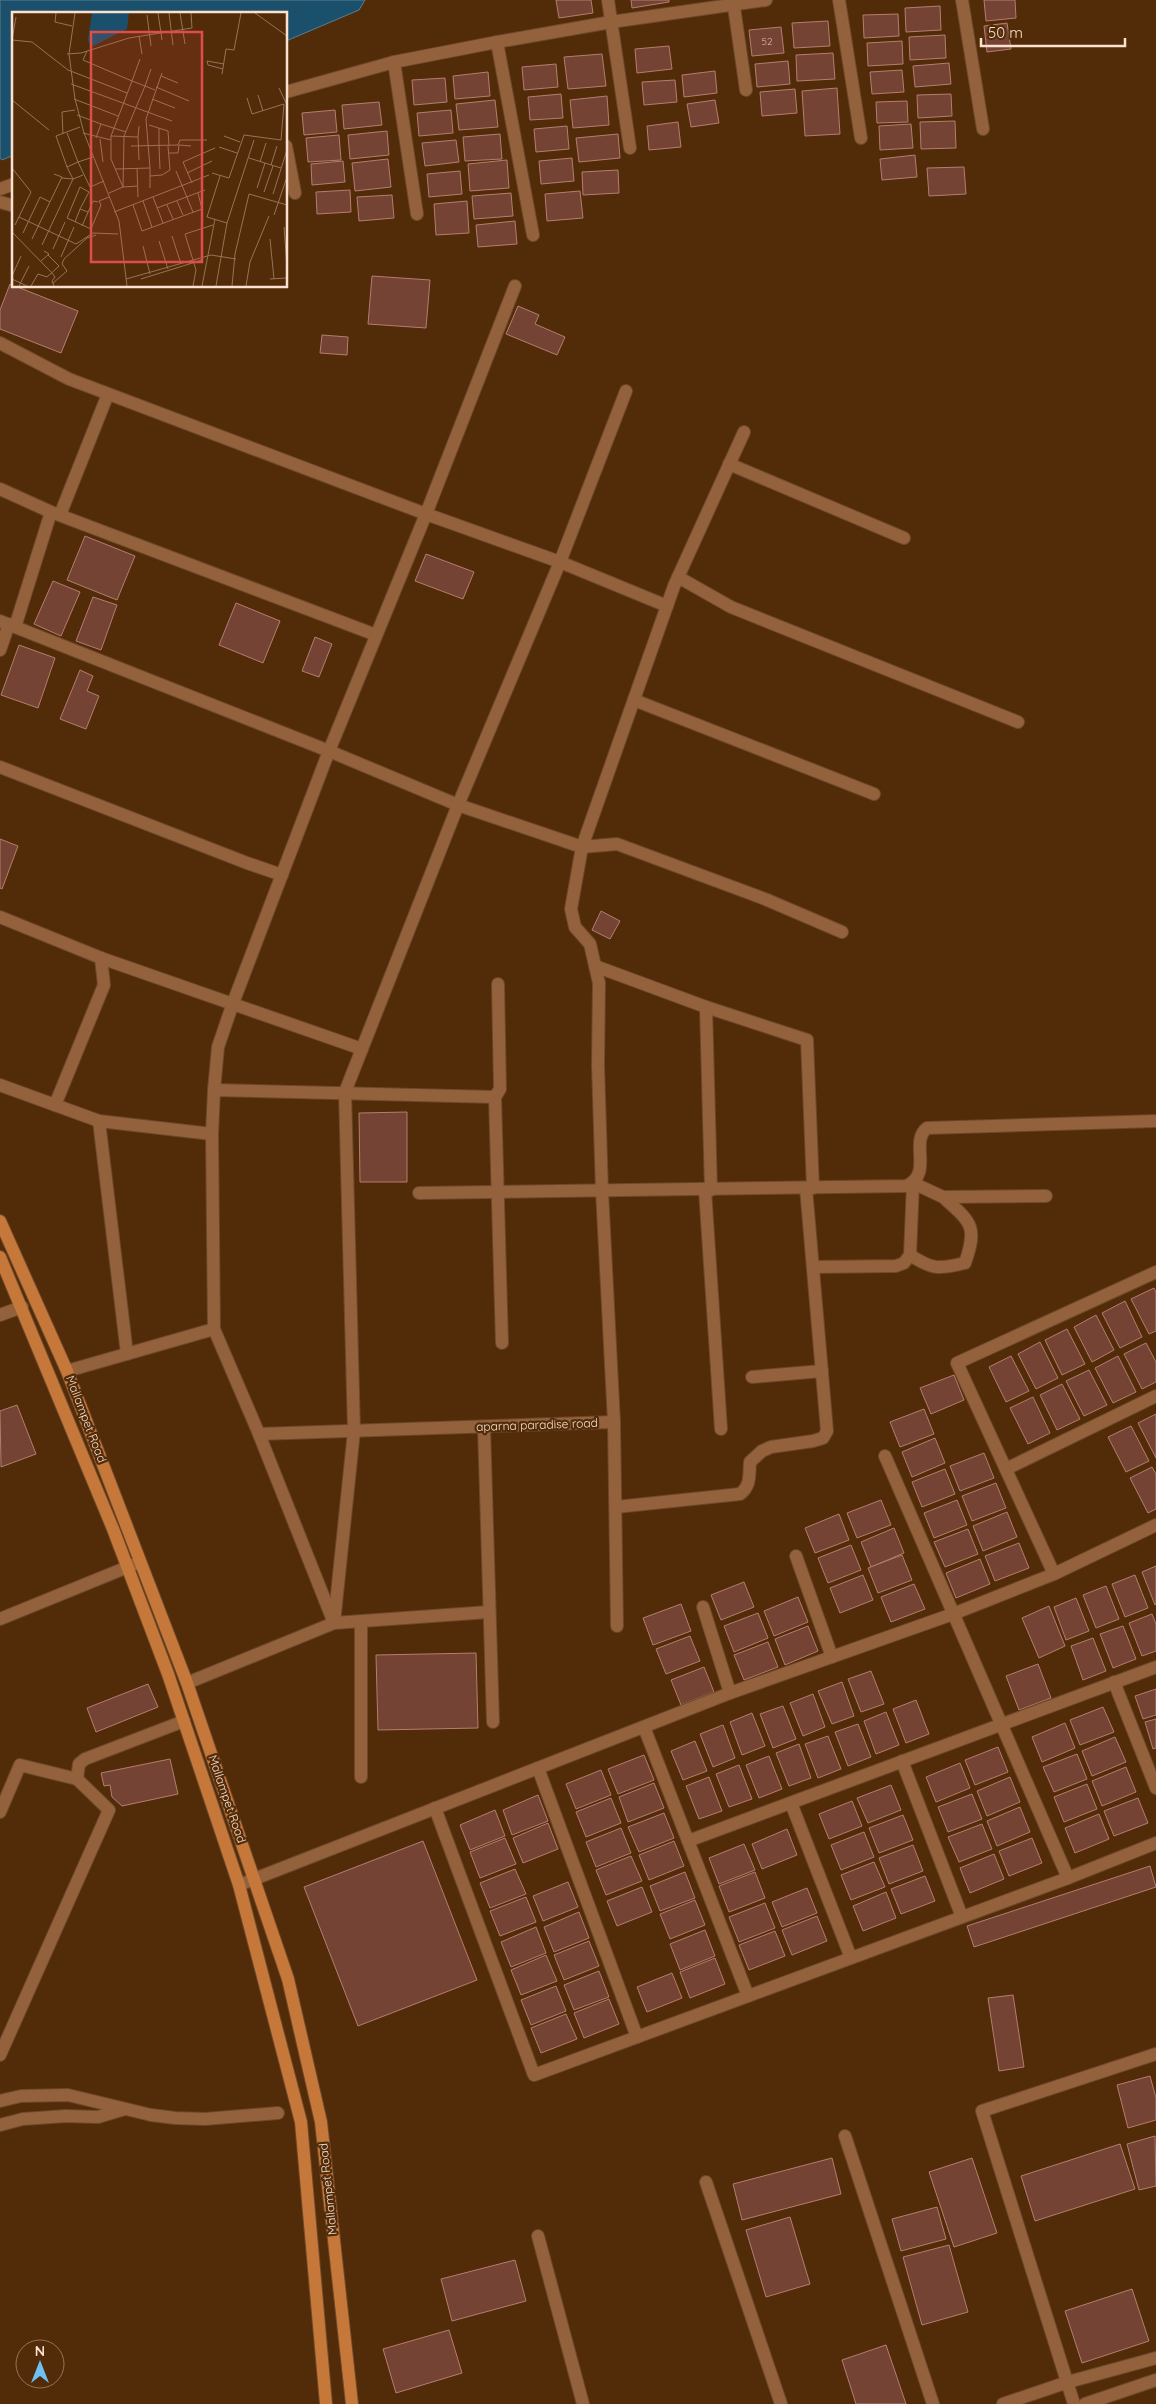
<svg xmlns="http://www.w3.org/2000/svg" width="1156" height="2404" font-family="Quicksand,sans-serif">
<style>
.water{fill:#1b506d;stroke:#5e7c8b}
.building{fill:#744334;stroke:#b47e6e}
.lines{fill:none;stroke-linecap:round;stroke-linejoin:round}
.minor-casing{stroke:#6d4829;stroke-width:14}
.secondary-casing{stroke:#6d4829;stroke-width:14}
.minor{stroke:#93623d;stroke-width:12}
.secondary{stroke:#c6783a;stroke-width:12}
.labels{text-anchor:middle;stroke-width:4.5;stroke-linejoin:round;paint-order:stroke}
.number-label{font-size:10px;fill:#d8baa9}
.street-label{font-size:12px;fill:#fae1d0;stroke:#522b09}
.inset-road{fill:none;stroke:#957459;stroke-width:1}
.view{fill:#dd4d4a;fill-opacity:0.15;stroke:#dd4d4a;stroke-width:2.5}
.inset-edge{fill:none;stroke:#fae1d0;stroke-width:2.5}
</style>
<rect width="100%" height="100%" fill="#522b09"/>
<polygon class="water" points="0,0 365,0 359,10 286,41 286,14 14,14 14,155 2,160 0,158"/>
<g class="building">
<polygon points="556,0 591,0 593,13 559,18"/>
<polygon points="631,0 669,0 669,2 632,8"/>
<polygon points="984,0 1015,0 1016,18 986,21"/>
<polygon points="940,6 941,30 906,32 905,8"/>
<polygon points="898,14 899,36 864,38 863,15"/>
<polygon points="828,21 830,46 794,48 792,23"/>
<polygon points="1007,23 1011,49 987,52 984,26"/>
<polygon points="781,27 784,53 752,56 749,30"/>
<polygon points="945,35 946,58 910,60 909,37"/>
<polygon points="902,41 903,64 868,66 867,43"/>
<polygon points="669,46 672,69 637,73 635,49"/>
<polygon points="833,53 835,79 797,81 796,55"/>
<polygon points="602,54 606,86 568,89 564,57"/>
<polygon points="788,61 790,84 757,87 755,64"/>
<polygon points="949,63 951,84 915,87 913,66"/>
<polygon points="556,64 558,87 524,90 522,67"/>
<polygon points="902,70 904,92 872,94 870,72"/>
<polygon points="715,71 717,93 684,97 682,75"/>
<polygon points="488,72 490,96 455,99 453,76"/>
<polygon points="445,78 447,102 414,105 412,80"/>
<polygon points="675,80 677,102 644,105 642,82"/>
<polygon points="837,88 840,134 805,136 802,91"/>
<polygon points="795,89 797,113 762,116 760,92"/>
<polygon points="561,94 563,118 530,120 528,97"/>
<polygon points="951,94 952,116 918,118 917,95"/>
<polygon points="607,96 609,125 573,128 570,100"/>
<polygon points="495,100 498,127 459,130 456,104"/>
<polygon points="715,100 719,123 691,127 687,104"/>
<polygon points="907,101 908,122 877,123 876,102"/>
<polygon points="379,102 382,125 344,129 342,105"/>
<polygon points="335,110 337,132 304,135 302,113"/>
<polygon points="451,110 453,133 419,136 417,113"/>
<polygon points="955,121 956,148 921,149 920,122"/>
<polygon points="678,122 681,147 649,150 647,126"/>
<polygon points="911,124 913,148 880,150 879,126"/>
<polygon points="567,126 569,149 536,152 534,129"/>
<polygon points="387,131 389,155 350,159 348,135"/>
<polygon points="500,134 502,159 465,161 463,137"/>
<polygon points="618,134 620,158 579,162 576,138"/>
<polygon points="339,135 341,160 308,162 306,138"/>
<polygon points="456,140 459,162 425,166 422,143"/>
<polygon points="915,155 917,177 882,180 880,159"/>
<polygon points="572,158 574,181 541,184 539,161"/>
<polygon points="388,159 391,187 355,191 352,163"/>
<polygon points="507,160 509,188 470,191 468,164"/>
<polygon points="343,161 345,182 312,185 311,164"/>
<polygon points="964,167 966,194 929,196 927,168"/>
<polygon points="618,170 619,193 583,195 582,172"/>
<polygon points="460,171 462,194 429,197 427,174"/>
<polygon points="350,190 351,212 317,214 316,192"/>
<polygon points="580,191 583,218 547,221 545,194"/>
<polygon points="511,193 513,216 474,219 472,196"/>
<polygon points="392,195 394,218 359,221 357,197"/>
<polygon points="467,201 469,233 436,235 434,204"/>
<polygon points="515,221 517,244 478,247 476,225"/>
<polygon points="372,276 430,280 426,328 368,324"/>
<polygon points="10,284 78,311 61,353 0,329 0,310"/>
<polygon points="518,306 539,315 535,324 565,337 557,355 506,334"/>
<polygon points="322,335 348,337 347,355 320,353"/>
<polygon points="85,536 135,556 117,600 67,580"/>
<polygon points="426,554 474,572 463,599 415,581"/>
<polygon points="53,581 80,592 61,636 34,624"/>
<polygon points="93,597 117,605 101,650 76,641"/>
<polygon points="236,603 280,621 263,663 219,645"/>
<polygon points="315,637 332,644 319,677 302,671"/>
<polygon points="19,645 55,658 38,708 1,695"/>
<polygon points="80,670 93,676 87,691 99,696 86,729 60,719"/>
<polygon points="0,839 18,846 2,889 0,888"/>
<polygon points="601,911 620,921 610,939 592,930"/>
<polygon points="407,1112 407,1182 360,1182 359,1113"/>
<polygon points="1154,1288 1156,1292 1156,1331 1149,1334 1131,1299"/>
<polygon points="1125,1301 1142,1337 1120,1348 1102,1313"/>
<polygon points="1096,1315 1114,1350 1092,1362 1074,1327"/>
<polygon points="1067,1329 1085,1364 1062,1375 1045,1340"/>
<polygon points="1040,1342 1058,1378 1036,1389 1018,1354"/>
<polygon points="1146,1343 1156,1362 1156,1382 1142,1389 1124,1354"/>
<polygon points="1011,1356 1029,1391 1006,1402 989,1367"/>
<polygon points="1118,1356 1136,1392 1113,1403 1095,1368"/>
<polygon points="1089,1370 1107,1405 1084,1416 1066,1381"/>
<polygon points="954,1375 964,1400 931,1414 920,1388"/>
<polygon points="1062,1384 1080,1419 1057,1430 1040,1395"/>
<polygon points="1033,1397 1050,1433 1028,1444 1010,1408"/>
<polygon points="17,1405 36,1454 1,1467 0,1411"/>
<polygon points="924,1409 934,1434 900,1447 890,1422"/>
<polygon points="1156,1414 1156,1458 1138,1423"/>
<polygon points="1131,1426 1149,1461 1126,1472 1108,1437"/>
<polygon points="935,1438 945,1463 912,1477 902,1452"/>
<polygon points="984,1453 994,1478 960,1491 950,1466"/>
<polygon points="1152,1467 1156,1474 1156,1509 1148,1513 1130,1478"/>
<polygon points="945,1469 955,1494 922,1507 912,1482"/>
<polygon points="996,1483 1006,1508 972,1521 962,1496"/>
<polygon points="881,1500 891,1525 857,1538 847,1513"/>
<polygon points="957,1500 967,1525 934,1538 924,1513"/>
<polygon points="1007,1512 1017,1537 983,1551 973,1526"/>
<polygon points="839,1514 849,1540 815,1553 805,1528"/>
<polygon points="894,1528 904,1553 871,1567 861,1542"/>
<polygon points="968,1529 978,1554 945,1567 934,1542"/>
<polygon points="1019,1543 1029,1568 995,1581 985,1556"/>
<polygon points="851,1545 861,1570 828,1583 818,1558"/>
<polygon points="902,1555 912,1580 878,1593 868,1568"/>
<polygon points="980,1559 990,1584 956,1598 946,1573"/>
<polygon points="1156,1566 1156,1604 1155,1605 1142,1572"/>
<polygon points="863,1575 873,1600 840,1613 830,1588"/>
<polygon points="1135,1575 1148,1608 1125,1617 1112,1584"/>
<polygon points="744,1582 754,1607 721,1620 711,1595"/>
<polygon points="914,1584 925,1609 891,1622 881,1597"/>
<polygon points="1106,1586 1119,1619 1096,1628 1083,1595"/>
<polygon points="798,1597 808,1622 774,1636 764,1611"/>
<polygon points="1076,1598 1089,1631 1066,1640 1054,1607"/>
<polygon points="681,1604 691,1631 653,1645 643,1618"/>
<polygon points="1049,1606 1065,1646 1039,1658 1022,1618"/>
<polygon points="758,1613 768,1638 734,1652 724,1626"/>
<polygon points="1152,1614 1156,1624 1156,1651 1142,1656 1129,1623"/>
<polygon points="808,1626 818,1651 785,1665 775,1639"/>
<polygon points="1123,1626 1136,1659 1113,1668 1100,1634"/>
<polygon points="690,1636 700,1661 666,1674 656,1649"/>
<polygon points="1093,1638 1106,1671 1083,1680 1071,1646"/>
<polygon points="768,1642 778,1667 744,1680 734,1655"/>
<polygon points="476,1653 478,1728 378,1730 376,1655"/>
<polygon points="1038,1664 1051,1698 1019,1710 1006,1676"/>
<polygon points="704,1667 714,1692 681,1705 671,1680"/>
<polygon points="871,1671 884,1704 861,1712 848,1679"/>
<polygon points="842,1682 854,1716 832,1724 818,1691"/>
<polygon points="148,1684 158,1707 96,1732 87,1708"/>
<polygon points="1156,1689 1156,1715 1143,1719 1135,1696"/>
<polygon points="813,1694 825,1727 803,1736 790,1703"/>
<polygon points="916,1700 929,1734 906,1743 893,1709"/>
<polygon points="783,1706 796,1739 773,1748 760,1714"/>
<polygon points="1103,1707 1114,1732 1080,1745 1070,1720"/>
<polygon points="886,1712 899,1745 876,1754 864,1721"/>
<polygon points="752,1713 765,1746 742,1755 730,1722"/>
<polygon points="1156,1719 1156,1748 1153,1749 1145,1722"/>
<polygon points="1065,1723 1075,1748 1042,1762 1032,1737"/>
<polygon points="858,1724 871,1757 848,1766 835,1732"/>
<polygon points="723,1725 735,1758 713,1767 700,1734"/>
<polygon points="828,1736 841,1769 818,1778 805,1744"/>
<polygon points="1115,1737 1126,1762 1092,1776 1082,1751"/>
<polygon points="695,1741 707,1771 683,1780 671,1751"/>
<polygon points="799,1744 811,1778 789,1786 776,1753"/>
<polygon points="998,1747 1008,1772 975,1785 965,1760"/>
<polygon points="1077,1754 1087,1779 1054,1792 1043,1767"/>
<polygon points="644,1755 654,1780 618,1794 608,1769"/>
<polygon points="769,1756 782,1789 759,1798 746,1765"/>
<polygon points="170,1759 178,1794 122,1806 112,1797 110,1785 104,1786 101,1773"/>
<polygon points="960,1763 970,1788 936,1802 926,1777"/>
<polygon points="739,1765 752,1799 729,1807 716,1774"/>
<polygon points="1126,1767 1136,1792 1102,1806 1092,1781"/>
<polygon points="601,1770 611,1795 576,1809 566,1784"/>
<polygon points="709,1777 722,1811 699,1819 686,1786"/>
<polygon points="1010,1777 1020,1802 987,1816 977,1791"/>
<polygon points="654,1783 664,1808 628,1822 619,1797"/>
<polygon points="1087,1784 1097,1809 1064,1822 1054,1797"/>
<polygon points="891,1785 901,1810 868,1823 857,1798"/>
<polygon points="972,1794 982,1819 948,1832 938,1807"/>
<polygon points="538,1795 548,1821 512,1835 503,1810"/>
<polygon points="611,1798 621,1823 586,1837 576,1812"/>
<polygon points="1138,1798 1148,1823 1114,1836 1104,1811"/>
<polygon points="852,1801 862,1826 829,1839 819,1814"/>
<polygon points="1020,1807 1030,1832 997,1846 987,1821"/>
<polygon points="495,1810 505,1836 470,1850 460,1825"/>
<polygon points="664,1813 674,1838 639,1852 628,1827"/>
<polygon points="1099,1814 1109,1839 1075,1853 1065,1828"/>
<polygon points="903,1815 913,1840 879,1853 869,1828"/>
<polygon points="548,1823 558,1849 523,1863 513,1838"/>
<polygon points="982,1824 992,1849 959,1862 948,1837"/>
<polygon points="621,1828 631,1853 596,1867 586,1842"/>
<polygon points="787,1829 797,1855 762,1869 752,1844"/>
<polygon points="864,1832 874,1857 841,1870 831,1845"/>
<polygon points="505,1838 516,1864 480,1878 470,1852"/>
<polygon points="1032,1838 1042,1863 1009,1876 999,1851"/>
<polygon points="423,1841 477,1980 358,2026 304,1887"/>
<polygon points="674,1841 684,1866 649,1880 639,1855"/>
<polygon points="744,1844 755,1870 719,1884 709,1858"/>
<polygon points="913,1845 923,1871 889,1884 879,1858"/>
<polygon points="994,1854 1004,1879 970,1893 960,1868"/>
<polygon points="631,1856 642,1881 606,1895 596,1870"/>
<polygon points="874,1862 885,1887 851,1900 841,1875"/>
<polygon points="1150,1866 1156,1887 974,1947 967,1926"/>
<polygon points="515,1869 526,1894 490,1908 480,1883"/>
<polygon points="685,1872 695,1898 660,1911 650,1886"/>
<polygon points="755,1872 765,1898 729,1912 719,1886"/>
<polygon points="925,1876 935,1901 901,1914 891,1889"/>
<polygon points="568,1882 578,1907 543,1921 533,1896"/>
<polygon points="642,1887 652,1912 617,1926 607,1901"/>
<polygon points="807,1888 817,1913 782,1927 772,1902"/>
<polygon points="886,1892 896,1918 863,1931 853,1906"/>
<polygon points="526,1897 536,1922 500,1936 490,1911"/>
<polygon points="695,1900 705,1925 670,1939 660,1914"/>
<polygon points="765,1903 775,1928 739,1942 729,1917"/>
<polygon points="579,1912 589,1938 554,1952 544,1927"/>
<polygon points="817,1916 827,1941 792,1955 782,1930"/>
<polygon points="536,1927 546,1953 511,1967 501,1942"/>
<polygon points="705,1930 715,1956 680,1970 670,1944"/>
<polygon points="775,1931 785,1956 749,1970 739,1945"/>
<polygon points="589,1941 599,1966 564,1980 554,1955"/>
<polygon points="546,1955 557,1981 521,1995 511,1970"/>
<polygon points="715,1958 725,1984 690,1998 680,1972"/>
<polygon points="599,1971 609,1997 574,2010 564,1985"/>
<polygon points="672,1973 682,1998 647,2012 637,1987"/>
<polygon points="556,1986 566,2011 531,2025 521,2000"/>
<polygon points="1013,1995 1024,2067 999,2071 988,1998"/>
<polygon points="609,1999 619,2024 584,2038 574,2013"/>
<polygon points="566,2014 577,2039 541,2053 531,2028"/>
<polygon points="1150,2076 1156,2098 1156,2120 1128,2128 1117,2085"/>
<polygon points="1155,2136 1156,2186 1139,2190 1127,2144"/>
<polygon points="1120,2144 1135,2189 1035,2221 1021,2176"/>
<polygon points="832,2158 841,2194 742,2220 733,2184"/>
<polygon points="972,2158 997,2233 954,2247 929,2172"/>
<polygon points="937,2207 946,2239 901,2251 892,2219"/>
<polygon points="790,2217 810,2284 766,2297 746,2230"/>
<polygon points="949,2245 968,2312 922,2325 903,2257"/>
<polygon points="515,2260 526,2301 452,2321 441,2279"/>
<polygon points="1132,2289 1149,2341 1082,2363 1065,2311"/>
<polygon points="449,2330 462,2373 396,2393 383,2349"/>
<polygon points="886,2345 906,2404 856,2404 842,2360"/>
</g>
<g class="lines">
<g class="minor-casing">
<g id="minor">
<polyline points="608,0 630,148"/>
<polyline points="733,0 746,90"/>
<polyline points="839,0 861,138"/>
<polyline points="962,0 983,129"/>
<polyline points="497,42 533,235"/>
<polyline points="394,62 417,214"/>
<polyline points="286,92 394,62 497,42 611,22 766,0"/>
<polyline points="286,146 295,193"/>
<polyline points="0,189 14,184"/>
<polyline points="0,202 14,206"/>
<polyline points="0,343 69,379 426,514 515,286"/>
<polyline points="729,464 904,538"/>
<polyline points="0,489 51,512 376,635"/>
<polyline points="60,515 108,394"/>
<polyline points="678,577 731,607 1018,722"/>
<polyline points="0,621 329,751 458,805 582,847 617,844 765,899 842,932"/>
<polyline points="15,627 51,512"/>
<polyline points="0,650 9,624"/>
<polyline points="634,700 874,794"/>
<polyline points="0,767 247,863 282,875"/>
<polyline points="0,917 101,958 104,985 55,1105"/>
<polyline points="101,958 362,1049"/>
<polyline points="595,966 706,1007 807,1040 813,1188"/>
<polyline points="706,1007 711,1190"/>
<polyline points="0,1085 99,1121 212,1134 214,1090 495,1097 500,1089 498,984"/>
<polyline points="214,1090 218,1047 233,1003 329,751 426,514 560,562 626,391"/>
<polyline points="495,1097 502,1343"/>
<polyline points="99,1121 127,1354"/>
<polyline points="705,1190 721,1429"/>
<path d="M419 1193 906 1186C934 1174 909 1142 927 1128L1156 1121"/>
<path d="M910 1255C933 1270 938 1269 965 1263 978 1226 971 1222 943 1197"/>
<polyline points="813,1267 896,1266 904,1263 910,1255 913,1183 943,1197 1046,1196"/>
<polyline points="0,1315 22,1307"/>
<polyline points="67,1371 214,1329"/>
<polyline points="752,1377 822,1371"/>
<polyline points="614,1422 617,1626"/>
<polyline points="484,1427 493,1722"/>
<polyline points="259,1434 614,1422 602,1191 598,1065 599,983 590,944 575,927 571,909 582,847 674,586 744,432"/>
<polyline points="885,1456 1068,1878"/>
<polyline points="1006,1469 1156,1396"/>
<path d="M616 1507 740 1494C751 1486 749 1475 750 1462L762 1451 771 1447 813 1441 823 1438 827 1431 806 1188"/>
<polyline points="796,1556 832,1657"/>
<polyline points="1054,1574 957,1363 1156,1272"/>
<polyline points="703,1607 730,1693"/>
<polyline points="489,1612 334,1623 354,1431 345,1092 458,805 560,562 667,606"/>
<polyline points="0,1619 140,1562"/>
<polyline points="361,1622 361,1777"/>
<polyline points="1114,1682 1156,1788"/>
<polyline points="187,1683 334,1623 259,1434 214,1329 212,1134"/>
<polyline points="644,1727 748,1996"/>
<polyline points="902,1761 962,1917"/>
<polyline points="538,1768 637,2037"/>
<polyline points="791,1803 851,1958"/>
<polyline points="435,1808 534,2075 1068,1878 1156,1843"/>
<polyline points="0,1812 20,1765 77,1779"/>
<polyline points="688,1841 1156,1667"/>
<polyline points="239,1885 730,1693 953,1614 1054,1574 1156,1525"/>
<polyline points="0,2055 109,1810 77,1779 79,1764 85,1759 184,1721"/>
<polyline points="0,2101 21,2096 68,2095 151,2115 175,2118 205,2119 278,2113"/>
<polyline points="0,2125 23,2119 66,2116 98,2117 125,2109"/>
<polyline points="845,2136 933,2404"/>
<polyline points="706,2182 781,2404"/>
<polyline points="538,2236 583,2404"/>
<polyline points="1003,2404 1068,2382 1156,2358"/>
<polyline points="1074,2404 982,2111 1156,2054"/>
<polyline points="1085,2404 1156,2380"/>
</g>
</g>
<g class="secondary-casing">
<g id="secondary">
<polyline points="0,1221 67,1371 187,1683 288,1979 321,2122 352,2404"/>
<polyline points="0,1257 113,1529 168,1674 239,1885 301,2122 326,2404"/>
</g>
</g>
<use href="#minor" class="minor"/>
<use href="#secondary" class="secondary"/>
</g>
<g class="labels">
<g class="number-label">
<text x="767" y="45">52</text>
</g>
<g class="street-label">
<text transform="translate(86 1419) rotate(69)" y="4">Mallampet Road</text>
<text transform="translate(537 1425) rotate(-2)" y="4">aparna paradise road</text>
<text transform="translate(227 1799) rotate(71)" y="4">Mallampet Road</text>
<text transform="translate(328 2189) rotate(-96)" y="4">Mallampet Road</text>
</g>
</g>
<g transform="translate(12 12)">
<rect width="275" height="275" fill="#522b09"/>
<path d="M80 1H117L115 17 79 35 76 28Z" fill="#1b506d"/>
<path class="inset-road" d="M44 1 43 10 60 14M63 1 57 42 63 87 72 121 107 209 115 274M146 1 150 28M157 1 161 33M168 1 173 32M243 1 275 24M135 3 139 34M127 24 130 42M0 28 20 30 56 58 115 81M0 28 4 5M75 39 71 48 120 69 128 47M55 42 69 41 117 26 180 16 179 1M211 57 196 53 195 49 212 52M210 62 214 37 222 38 229 1M149 64 166 71M59 72 160 109M144 75 177 89M267 76 275 93M246 83 251 99M62 87 106 104M140 87 163 96M0 88 37 118M65 103 89 112 84 126M89 112 114 120M137 113 156 119 157 134M147 116V134M55 121 66 150 81 145M71 121 99 128V124L126 125 127 114M51 122 50 100 63 98M99 124 120 69 133 74 139 57M212 124 228 130M126 125 127 148M88 127 91 150M119 134 166 133 168 128H195M147 134 148 157M207 135 225 141M157 141H166L167 133 179 134M237 146 269 156M248 150 254 131M259 153 265 134M55 155 44 124 68 115M0 156 19 180 3 213M125 156 126 185M138 156V176M104 157 138 156 134 107 150 61M164 159 181 200M175 161 200 149M200 161 217 166 232 123 269 128 272 92 240 102 235 86M138 164 150 163 158 158 156 134M208 164 195 205 215 211M50 166 61 167 71 163M180 171 171 150 203 136M126 174 111 175 112 124 133 74 143 78M245 176 253 151M252 180 261 154M97 181 111 175 99 147V128M261 182 275 138M141 185 151 211M131 189 140 215M165 189 171 203M121 193 130 219 190 197 186 181M155 193 161 207M145 196 193 178M68 197 77 180 68 175 55 206 79 217 89 193 87 189 97 185M102 200 197 163M262 203 275 165M7 205 64 232 81 221 106 222M63 210 68 197 76 200M70 214 81 189 86 190M272 215 275 254M0 220 40 261 43 265 40 269 42 274M11 221 28 185 38 190M160 224 169 252M20 227 50 165 42 162M258 227 262 267M147 229 156 257M30 233 61 167 55 155 66 150 78 175 92 169M131 234 138 262M41 237 53 210M49 245 62 215M29 249 37 242 32 239M0 264 9 244M0 267 15 274M114 267 199 243 224 247M129 267 190 248M258 267 275 266M41 271 55 259 50 252 52 247 75 226 84 223M7 274 17 254M19 274 26 262 35 265 47 254 36 243M181 274 184 258 173 222 201 213M190 274 203 207M204 274 215 211 242 128M220 274 223 242 237 182 275 193M234 274 238 250 257 204"/>
<path class="view" d="M79 20H190V250H79Z"/>
<rect width="275" height="275" class="inset-edge"/>
</g>
<g transform="translate(40 2364)"><circle r="24" fill="#522b09" stroke="#957459"/>
<path d="M0-4L9 19L0 12L-9 19Z" fill="#6fc2f4"/>
<text y="-8" font-size="14" font-weight="bold" text-anchor="middle" fill="#fae1d0">N</text>
</g>
<path d="M981 38v8h144v-8" fill="none" stroke="#fae1d0" stroke-width="2.5"/>
<text x="988" y="38" font-size="15" fill="#fae1d0" stroke="#522b09" stroke-width="4" paint-order="stroke">50 m</text>
</svg>
